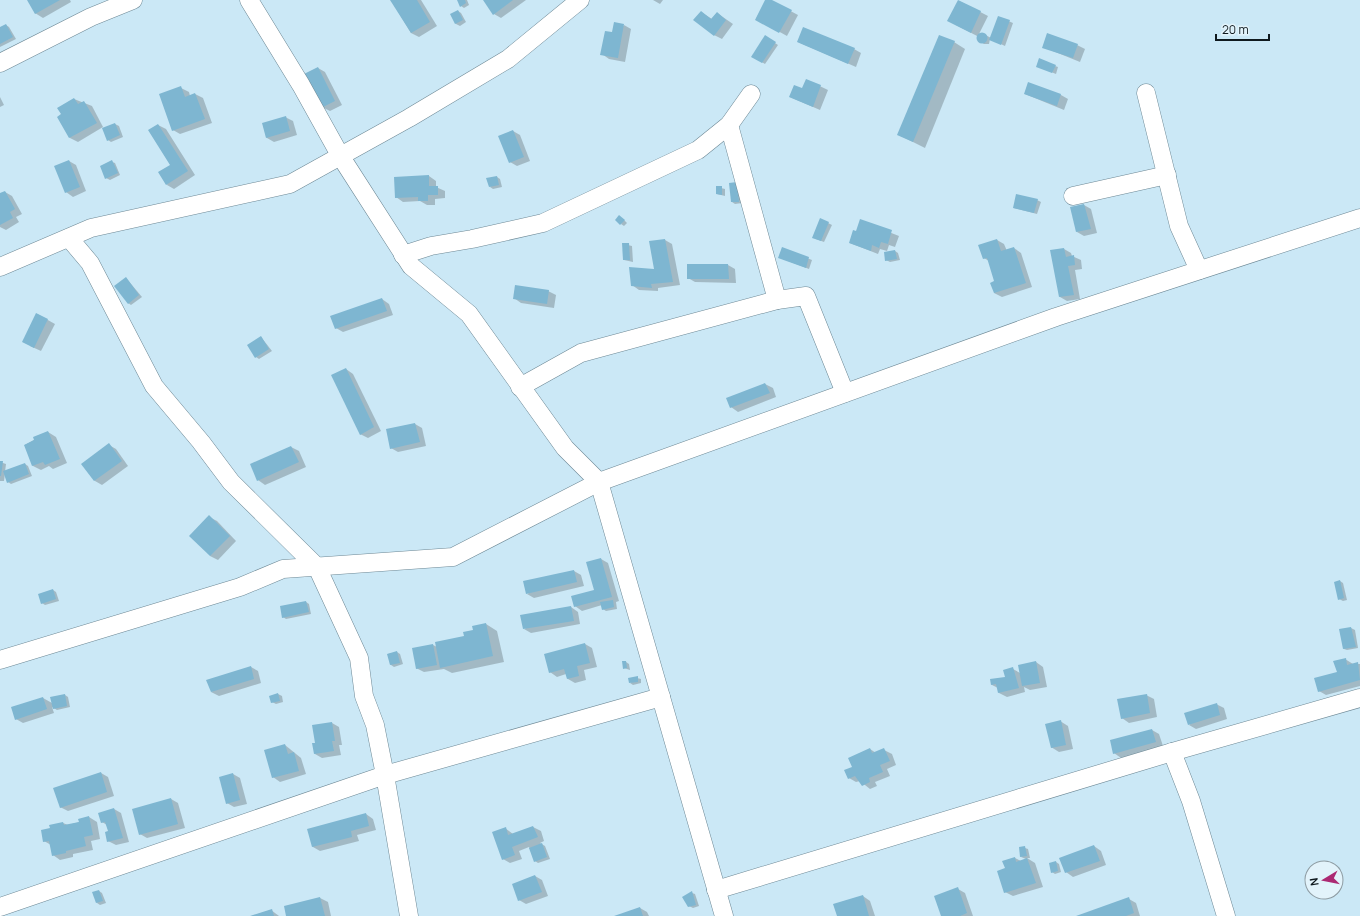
<svg xmlns="http://www.w3.org/2000/svg" width="1360" height="916" font-family="Manrope,sans-serif">
<style>
.shadow{fill:#0003}
.building{fill:#7eb6d1}
.lines{fill:none;stroke-linecap:round;stroke-linejoin:round}
.minor-casing{stroke:#6d8895;stroke-width:19}
.minor{stroke:#fff;stroke-width:18}
</style>
<rect width="100%" height="100%" fill="#cbe8f6"/>
<g class="shadow">
<polygon points="28,0 70,0 71,2 43,18 35,13"/>
<polygon points="391,0 421,0 437,26 419,37 411,33"/>
<polygon points="458,0 467,0 469,5 464,8 461,6"/>
<polygon points="484,0 526,0 501,18 494,14"/>
<polygon points="653,0 663,0 660,4"/>
<polygon points="766,0 770,0 798,15 787,36 756,19"/>
<polygon points="959,1 988,16 979,34 982,33 991,38 999,17 1013,23 1005,46 990,39 989,44 984,44 978,40 979,37 956,25"/>
<polygon points="458,11 461,13 466,22 460,26 456,24 451,15"/>
<polygon points="701,12 712,19 717,13 733,24 722,39 714,35"/>
<polygon points="6,25 9,27 16,39 0,47 0,28"/>
<polygon points="624,25 631,29 625,62 609,59 602,54"/>
<polygon points="766,37 778,45 765,64 753,57"/>
<polygon points="798,42 854,49 861,53 856,67"/>
<polygon points="954,42 965,49 925,148 899,135"/>
<polygon points="1077,45 1085,49 1080,62 1043,47"/>
<polygon points="1055,66 1058,67 1056,74 1041,68"/>
<polygon points="318,68 325,72 342,105 330,111 322,107"/>
<polygon points="807,80 828,90 820,110 790,97 803,90"/>
<polygon points="181,88 189,92 190,96 195,94 203,98 212,123 180,134 173,130"/>
<polygon points="1025,94 1061,95 1068,99 1064,110"/>
<polygon points="0,97 4,105 0,107"/>
<polygon points="74,99 92,106 103,127 78,142 70,138 59,117"/>
<polygon points="285,117 293,121 297,135 274,142 267,138 263,124"/>
<polygon points="115,124 119,126 123,137 111,142 108,140"/>
<polygon points="158,125 166,129 195,175 174,189 167,185 171,165"/>
<polygon points="513,131 520,135 530,161 517,166 510,162"/>
<polygon points="69,161 76,165 86,191 73,197 66,192"/>
<polygon points="112,162 115,163 120,175 110,180 106,178"/>
<polygon points="429,176 436,181 436,187 445,191 445,198 435,199 435,205 427,205 420,201 403,202 396,197"/>
<polygon points="497,177 500,179 502,187 493,189 490,187"/>
<polygon points="737,183 742,203 735,204 732,202"/>
<polygon points="717,187 725,189 725,196 717,194"/>
<polygon points="5,192 12,196 22,214 16,217 19,222 6,230 0,227 0,194"/>
<polygon points="1037,200 1041,202 1037,214 1014,208"/>
<polygon points="1084,205 1091,209 1097,233 1084,236 1077,232"/>
<polygon points="623,219 627,223 624,226 621,224"/>
<polygon points="861,221 899,236 895,247 889,245 887,251 880,249 878,254 850,243 857,232"/>
<polygon points="828,223 832,225 824,242 816,239"/>
<polygon points="665,240 672,244 680,285 658,288 658,291 639,290 632,285 655,270"/>
<polygon points="997,240 1004,244 1007,251 1014,248 1021,253 1032,287 1002,297 994,293 996,282 989,261 984,258"/>
<polygon points="623,244 632,246 633,262 624,260"/>
<polygon points="782,248 812,260 809,269 783,259"/>
<polygon points="1064,249 1071,253 1072,256 1081,260 1082,269 1075,270 1080,299 1067,301 1060,297"/>
<polygon points="895,251 898,253 900,260 890,262 886,260"/>
<polygon points="728,265 735,269 736,283 695,282 688,278"/>
<polygon points="126,278 142,297 131,305 128,303"/>
<polygon points="548,291 556,295 554,308 521,303 514,298"/>
<polygon points="382,299 389,304 393,315 343,332 336,328"/>
<polygon points="37,314 55,324 41,351 30,346"/>
<polygon points="261,337 272,351 259,359 256,357"/>
<polygon points="346,369 353,374 381,431 368,438 360,434"/>
<polygon points="765,384 773,388 776,397 738,412 731,407"/>
<polygon points="415,424 422,428 426,446 398,452 391,448"/>
<polygon points="48,432 56,437 67,463 53,469 49,466 41,470 33,466 25,445"/>
<polygon points="109,445 116,449 128,466 102,485 95,481 83,464"/>
<polygon points="291,447 299,451 306,467 265,485 258,480"/>
<polygon points="0,462 6,464 5,472 25,464 28,466 32,476 11,484 8,482 5,473 4,481 0,481"/>
<polygon points="209,517 217,521 236,541 218,560 210,556"/>
<polygon points="601,559 608,563 619,601 616,602 617,609 606,611 603,609 602,605 582,611 575,606 596,591"/>
<polygon points="574,571 581,575 584,586 534,598 527,594"/>
<polygon points="1340,581 1343,583 1347,600 1343,601 1339,599"/>
<polygon points="53,590 56,592 59,601 45,605 42,603"/>
<polygon points="306,602 309,604 311,614 286,619 283,617"/>
<polygon points="571,607 578,612 580,624 531,633 524,629"/>
<polygon points="486,624 497,631 504,662 452,673 444,669 424,672 416,668 433,645 437,647 465,637"/>
<polygon points="1351,628 1355,630 1358,648 1347,650 1344,649 1340,630"/>
<polygon points="585,644 592,648 597,667 584,670 586,680 575,683 568,679 566,674 557,677 550,672"/>
<polygon points="397,652 400,654 403,664 394,667 391,665 388,654"/>
<polygon points="1345,659 1353,664 1360,664 1360,686 1326,695 1319,691 1338,673"/>
<polygon points="626,662 629,664 630,670 624,668"/>
<polygon points="1036,662 1043,667 1047,687 1030,690 1024,687 1025,692 1007,697 999,693 998,688 992,685 991,680 1006,678 1013,669 1020,673"/>
<polygon points="251,667 258,671 261,683 219,696 211,692"/>
<polygon points="637,678 641,679 641,683 633,685 630,683"/>
<polygon points="278,694 282,696 283,702 276,704 272,702"/>
<polygon points="65,695 68,697 70,707 57,710 52,707 54,713 23,723 16,719 43,698 52,703"/>
<polygon points="1146,695 1154,699 1157,717 1129,723 1122,718"/>
<polygon points="1216,704 1224,708 1227,719 1196,729 1189,725"/>
<polygon points="1060,721 1068,726 1073,749 1059,752 1051,747"/>
<polygon points="332,723 339,727 342,745 339,745 341,755 322,758 315,754 316,744"/>
<polygon points="1152,730 1159,734 1163,746 1121,758 1114,753"/>
<polygon points="285,745 301,758 306,774 280,782 273,777"/>
<polygon points="870,749 876,753 884,750 892,754 896,765 887,769 890,776 875,782 877,786 870,789 860,781 856,782 849,778 853,767"/>
<polygon points="101,773 108,777 114,796 68,811 60,807"/>
<polygon points="233,774 240,778 247,804 234,807 227,803"/>
<polygon points="171,799 178,803 185,828 147,838 140,834"/>
<polygon points="114,809 121,813 129,842 116,845 108,841 109,832 107,825 102,822"/>
<polygon points="366,814 373,819 376,830 357,835 359,841 320,851 313,847 309,830"/>
<polygon points="89,817 97,822 100,839 91,841 93,850 73,854 73,857 60,860 53,855 51,845 44,841 51,829 63,823 68,825 80,822"/>
<polygon points="533,827 541,831 544,841 540,843 545,846 550,859 538,863 535,861 529,847 519,851 522,859 510,863 503,859 505,828 513,834"/>
<polygon points="1094,846 1101,851 1106,865 1073,877 1066,872"/>
<polygon points="1025,848 1028,849 1030,858 1027,858 1035,863 1043,887 1013,896 1005,892 1006,869 1015,858 1021,861 1026,859 1021,857"/>
<polygon points="1056,862 1059,864 1061,872 1055,874 1052,872"/>
<polygon points="1337,866 1340,868 1343,880 1336,882 1336,868 1330,868"/>
<polygon points="535,876 542,880 548,896 526,904 519,900"/>
<polygon points="958,889 965,893 973,916 942,916"/>
<polygon points="99,891 102,893 106,903 100,905 97,903"/>
<polygon points="692,893 695,894 699,906 693,908 689,906"/>
<polygon points="863,896 870,901 875,916 838,916"/>
<polygon points="320,898 328,902 331,916 287,916"/>
<polygon points="1129,899 1136,903 1140,916 1078,916"/>
<polygon points="640,908 647,912 649,916 617,916"/>
<polygon points="271,910 279,916 252,916"/>
</g>
<g class="building">
<polygon points="27,0 60,0 35,14"/>
<polygon points="390,0 417,0 430,22 411,33"/>
<polygon points="457,0 465,0 466,3 460,7"/>
<polygon points="483,0 513,0 493,15"/>
<polygon points="765,0 772,0 792,10 779,33 755,20"/>
<polygon points="958,0 981,11 971,33 947,21"/>
<polygon points="458,10 463,20 455,24 450,14"/>
<polygon points="701,11 711,19 717,12 726,20 714,36 693,20"/>
<polygon points="998,16 1010,20 1001,45 989,40"/>
<polygon points="614,22 624,24 618,58 600,55 605,31 612,32"/>
<polygon points="6,24 13,37 0,44 0,27"/>
<polygon points="803,27 855,48 848,64 797,42"/>
<circle cx="982" cy="38" r="5.5"/>
<polygon points="1047,33 1078,44 1073,58 1042,48"/>
<polygon points="765,35 776,42 762,63 751,57"/>
<polygon points="939,35 955,41 913,142 897,135"/>
<polygon points="1039,58 1056,65 1052,73 1036,67"/>
<polygon points="318,67 335,101 321,108 304,74"/>
<polygon points="806,79 821,85 813,107 789,97 794,85 802,88"/>
<polygon points="1028,82 1061,94 1057,106 1024,94"/>
<polygon points="181,86 185,97 195,93 205,119 172,131 159,94"/>
<polygon points="74,98 78,104 84,101 97,123 69,138 57,117 61,114 57,108"/>
<polygon points="286,116 290,131 266,138 262,123"/>
<polygon points="115,123 120,135 107,141 102,128"/>
<polygon points="158,124 188,171 166,185 158,172 170,165 148,130"/>
<polygon points="513,130 524,157 509,163 498,136"/>
<polygon points="69,160 80,187 65,193 54,166"/>
<polygon points="112,160 118,173 105,179 100,166"/>
<polygon points="429,175 429,186 438,186 438,195 428,195 428,201 418,201 418,197 395,198 394,177"/>
<polygon points="497,176 499,185 489,187 486,178"/>
<polygon points="737,182 739,202 731,202 729,183"/>
<polygon points="716,186 722,186 722,195 716,194"/>
<polygon points="5,191 15,209 10,212 13,218 0,225 0,193"/>
<polygon points="1016,194 1038,199 1034,213 1013,208"/>
<polygon points="1084,204 1091,229 1076,232 1070,207"/>
<polygon points="619,215 625,220 620,225 615,220"/>
<polygon points="820,218 829,222 821,241 812,238"/>
<polygon points="860,219 892,230 888,244 881,242 879,248 872,245 871,251 849,243 853,230 856,231"/>
<polygon points="665,239 673,282 651,284 652,288 631,286 629,267 654,269 649,241"/>
<polygon points="997,239 1001,251 1014,247 1026,283 994,293 990,283 994,281 987,258 983,259 978,245"/>
<polygon points="622,243 629,243 630,260 623,260"/>
<polygon points="782,247 809,257 806,268 778,258"/>
<polygon points="1064,248 1066,257 1074,255 1075,265 1068,266 1074,295 1059,297 1050,250"/>
<polygon points="895,250 897,259 885,261 884,252"/>
<polygon points="687,264 728,264 729,279 687,279"/>
<polygon points="126,277 139,295 128,304 114,286"/>
<polygon points="515,285 549,290 547,304 513,299"/>
<polygon points="382,298 387,311 335,329 330,316"/>
<polygon points="36,313 48,319 34,348 22,342"/>
<polygon points="261,336 269,349 255,358 247,345"/>
<polygon points="346,368 374,427 360,435 331,375"/>
<polygon points="765,383 770,393 730,408 726,398"/>
<polygon points="415,423 420,442 390,449 386,429"/>
<polygon points="48,431 60,459 45,465 43,462 32,466 24,445 34,440 33,437"/>
<polygon points="109,443 122,461 94,481 81,464"/>
<polygon points="291,446 299,462 257,481 250,464"/>
<polygon points="0,461 3,461 1,476 0,476"/>
<polygon points="25,463 29,474 7,483 3,471"/>
<polygon points="209,515 230,536 210,556 189,536"/>
<polygon points="601,558 612,597 574,607 571,596 594,590 586,562"/>
<polygon points="574,570 577,582 526,594 523,581"/>
<polygon points="1340,580 1344,598 1338,600 1334,582"/>
<polygon points="53,589 56,599 41,604 38,594"/>
<polygon points="613,600 614,607 602,610 600,602"/>
<polygon points="306,601 309,612 282,618 280,606"/>
<polygon points="571,606 574,621 523,629 520,615"/>
<polygon points="486,623 493,656 440,668 435,642 464,636 463,632 473,630 472,626"/>
<polygon points="1351,627 1356,647 1343,649 1339,629"/>
<polygon points="585,643 590,663 577,666 579,676 567,679 564,669 549,673 544,654"/>
<polygon points="433,644 437,665 416,669 412,648"/>
<polygon points="397,651 400,663 390,665 387,654"/>
<polygon points="1346,658 1347,665 1358,662 1360,680 1318,692 1314,678 1337,672 1333,661"/>
<polygon points="622,661 626,661 627,668 623,669"/>
<polygon points="1036,661 1040,683 1022,686 1018,665"/>
<polygon points="251,666 254,679 211,692 206,680"/>
<polygon points="1013,667 1019,688 998,693 996,684 991,685 990,679 1005,677 1003,670"/>
<polygon points="638,676 638,682 629,683 628,678"/>
<polygon points="278,693 280,701 271,703 269,696"/>
<polygon points="65,694 67,706 53,709 50,697"/>
<polygon points="1147,694 1150,713 1121,719 1117,699"/>
<polygon points="43,697 47,709 15,720 11,707"/>
<polygon points="1217,703 1220,715 1188,725 1184,713"/>
<polygon points="1061,720 1066,745 1051,748 1045,724"/>
<polygon points="332,722 335,741 332,741 334,751 314,754 312,743 315,743 312,725"/>
<polygon points="1152,729 1156,742 1113,754 1110,740"/>
<polygon points="285,744 288,754 294,752 299,771 272,778 264,750"/>
<polygon points="870,748 872,753 884,748 890,761 880,765 883,772 869,778 870,782 862,786 855,776 848,779 844,770 852,767 848,758"/>
<polygon points="101,772 107,792 60,808 53,788"/>
<polygon points="233,773 240,800 226,804 219,777"/>
<polygon points="171,798 178,824 139,835 132,809"/>
<polygon points="114,808 123,838 107,842 105,832 108,831 105,822 101,823 98,813"/>
<polygon points="366,813 369,826 351,831 352,837 312,847 307,829"/>
<polygon points="89,816 93,835 84,837 86,846 66,851 66,853 52,856 49,841 43,842 41,830 50,828 49,825 63,822 64,825 79,822 78,819"/>
<polygon points="533,826 538,837 512,847 515,855 502,860 492,832 506,827 508,835"/>
<polygon points="542,843 547,857 534,862 529,848"/>
<polygon points="1094,845 1100,861 1065,873 1059,858"/>
<polygon points="1025,846 1027,856 1020,857 1019,847"/>
<polygon points="1015,857 1016,862 1027,858 1036,883 1004,893 997,871 1005,868 1002,861"/>
<polygon points="1056,861 1058,871 1051,873 1049,863"/>
<polygon points="1337,865 1340,879 1336,880 1336,868 1328,867"/>
<polygon points="535,875 542,892 518,901 512,884"/>
<polygon points="958,887 967,913 960,916 941,916 934,896"/>
<polygon points="99,890 103,901 96,903 92,892"/>
<polygon points="692,891 696,905 688,907 682,897"/>
<polygon points="863,895 869,916 837,916 833,904"/>
<polygon points="320,897 325,916 286,916 284,906"/>
<polygon points="1129,897 1134,913 1126,916 1076,916"/>
<polygon points="640,907 643,916 614,916"/>
<polygon points="272,909 274,916 250,916"/>
</g>
<g class="lines">
<g class="minor-casing">
<g id="minor">
<polyline points="249,0 301,85 341,157 411,266 469,314 565,448 599,482 724,916"/>
<polyline points="0,63 91,17 133,0"/>
<polyline points="1146,93 1179,226 1199,270"/>
<polyline points="729,125 777,300 806,296 845,393"/>
<polyline points="1073,196 1167,175"/>
<polyline points="69,238 90,263 154,386 201,442 231,482 317,567 359,658 364,696 375,725 385,775 409,916"/>
<polyline points="403,255 431,246 472,239 543,223 698,150 729,125 751,94"/>
<polyline points="0,267 91,228 290,184 409,118 508,59 580,0"/>
<polyline points="520,387 581,353 777,300"/>
<polyline points="0,660 240,587 283,569 453,557 599,482 1056,317 1360,218"/>
<polyline points="1172,752 1191,801 1226,916"/>
<polyline points="716,890 1172,752 1360,698"/>
<polyline points="0,907 385,775 661,697"/>
</g>
</g>
<use href="#minor" class="minor"/>
</g>
<g transform="translate(1324 880) rotate(260)"><circle r="19" fill="#e2f3fb" stroke="#8e9ca3"/>
<path d="M0-3L7 15L0 10L-7 15Z" fill="#ac2973"/>
<text y="-6" font-size="11" font-weight="bold" text-anchor="middle" fill="#0f191e">N</text>
</g>
<path d="M1216 34v6h53v-6" fill="none" stroke="#0f191e" stroke-width="2"/>
<text x="1222" y="34" font-size="12" fill="#0f191e" stroke="#e2f3fb" stroke-width="3" paint-order="stroke">20 m</text>
</svg>
